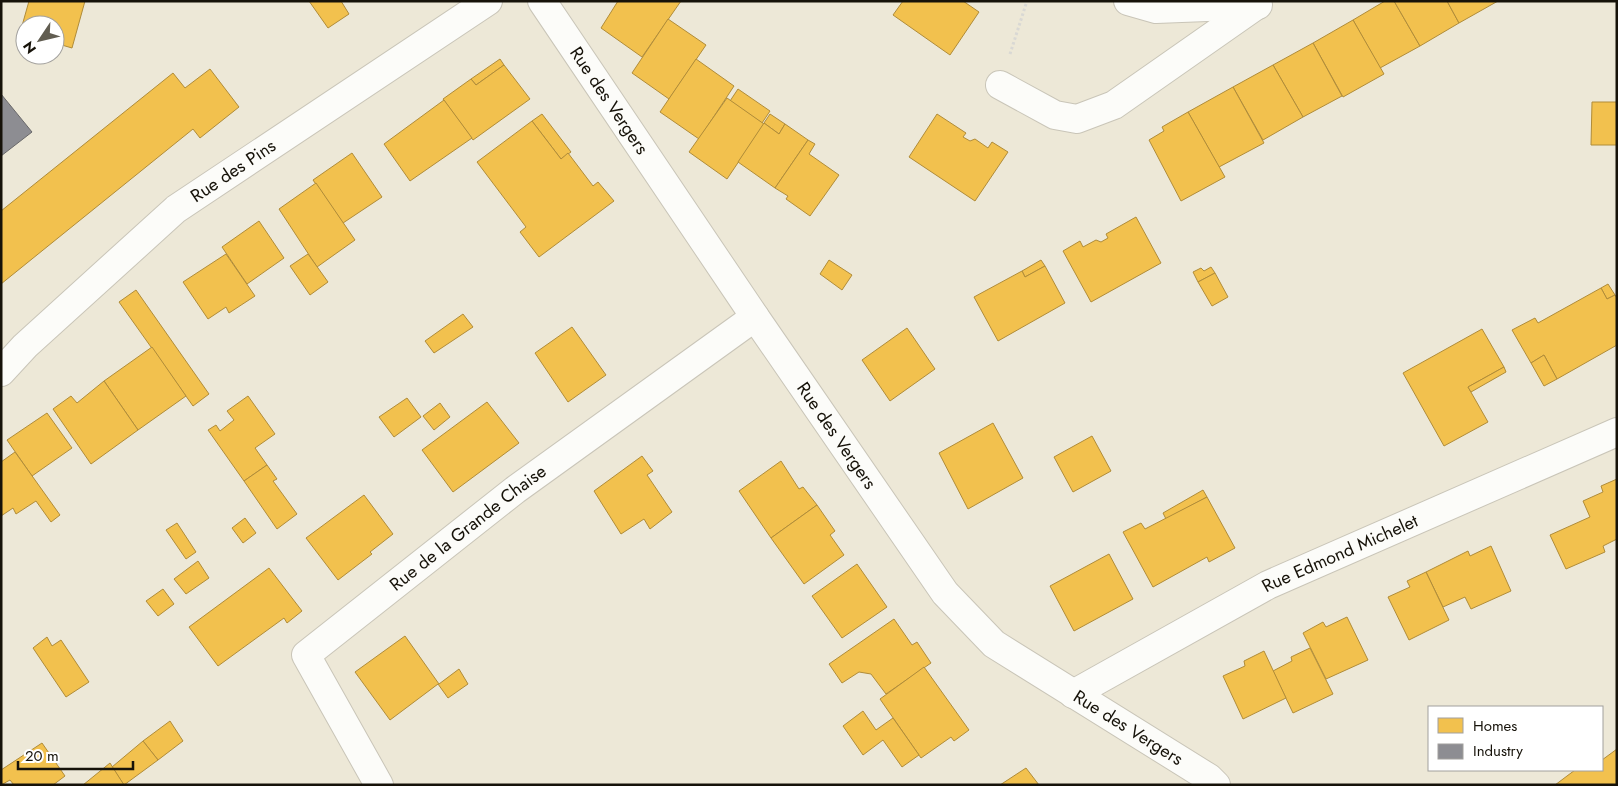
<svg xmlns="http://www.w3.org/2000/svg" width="1618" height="786" font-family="Jost,sans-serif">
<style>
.homes{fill:#f2c14e;stroke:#b08c39}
.industry{fill:#8d8d92;stroke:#696869}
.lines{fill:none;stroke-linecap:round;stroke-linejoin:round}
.minor-casing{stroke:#c9c5b8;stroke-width:30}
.path{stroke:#d9d8d4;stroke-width:3;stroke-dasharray:2.5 2.5;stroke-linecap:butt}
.minor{stroke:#fcfcf9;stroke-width:28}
.labels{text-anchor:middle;stroke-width:5;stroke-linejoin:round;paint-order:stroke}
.street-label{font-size:18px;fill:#161209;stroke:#fff}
</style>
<rect width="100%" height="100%" fill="#ede8d7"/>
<g class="homes">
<polygon points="29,1 85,1 72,48 55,43 55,25 25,25 25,35 20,33"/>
<polygon points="309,1 341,1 349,14 328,28"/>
<polygon points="618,1 681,1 642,57 601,28"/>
<polygon points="903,1 963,1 979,12 950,55 893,15"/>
<polygon points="1385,1 1394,1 1420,46 1380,68 1353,20"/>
<polygon points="1394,1 1447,1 1459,23 1420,46"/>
<polygon points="1447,1 1498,1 1459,23"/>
<polygon points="668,19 706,45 669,99 632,73"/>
<polygon points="1353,20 1384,74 1343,97 1313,43"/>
<polygon points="1313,43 1342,96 1303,117 1273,65"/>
<polygon points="500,59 504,65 476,85 471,79"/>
<polygon points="696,59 734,86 699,139 660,112"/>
<polygon points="504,65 530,99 473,140 443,99 471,79 476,85"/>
<polygon points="1273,65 1303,117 1263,140 1233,87"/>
<polygon points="210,69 239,107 200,138 193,129 1,284 1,211 173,73 185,88"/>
<polygon points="1233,87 1264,143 1219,167 1188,112"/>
<polygon points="738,89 770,111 762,123 730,101"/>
<polygon points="727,98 764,124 727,179 689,152"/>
<polygon points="444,100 472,138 410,181 384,144"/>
<polygon points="1592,102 1617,102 1617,145 1591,145"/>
<polygon points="1188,112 1225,177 1181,201 1149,140 1164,131 1162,127"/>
<polygon points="542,114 571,152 561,159 532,121"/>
<polygon points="770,114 785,124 779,134 764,123"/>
<polygon points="937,114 966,133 963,137 970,141 975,139 988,148 992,142 1008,152 975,201 909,157"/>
<polygon points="532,121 561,159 568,153 593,186 598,182 614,201 539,257 520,232 526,227 477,162"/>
<polygon points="764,123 779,134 785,124 808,140 775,188 738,162"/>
<polygon points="808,140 815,144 809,154 839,175 810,216 786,199 788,196 775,188"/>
<polygon points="352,153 382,197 343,223 313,180"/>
<polygon points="316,183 355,240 317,267 279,209"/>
<polygon points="1136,217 1161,263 1091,302 1063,251 1080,241 1083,247 1096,240 1101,242 1108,238 1106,234"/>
<polygon points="259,221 284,258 247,284 222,247"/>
<polygon points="226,254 255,296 229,313 226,307 208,319 183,282"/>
<polygon points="308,254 328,282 310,295 290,266"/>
<polygon points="829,260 852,275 842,290 820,274"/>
<polygon points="1041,260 1045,266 1025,277 1022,271"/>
<polygon points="1045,266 1065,303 998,341 974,297 1022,271 1025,277"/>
<polygon points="1211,267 1215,273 1198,282 1193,272 1201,268 1204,271"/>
<polygon points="1215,273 1228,297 1212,306 1198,282"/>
<polygon points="1608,284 1615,295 1607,299 1601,288"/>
<polygon points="1601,288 1607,299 1615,295 1617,298 1617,345 1557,379 1544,355 1531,363 1512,330 1535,318 1538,323"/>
<polygon points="136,290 209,394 193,406 119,302"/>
<polygon points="463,314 473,327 434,353 425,341"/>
<polygon points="572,327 606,375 568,402 535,353"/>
<polygon points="907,328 935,369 890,401 862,360"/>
<polygon points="1482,329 1504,367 1468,387 1488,422 1444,446 1403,373"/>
<polygon points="152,347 186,396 138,430 104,381"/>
<polygon points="1544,355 1557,379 1544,386 1531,363"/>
<polygon points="1504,367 1506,372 1471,392 1468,387"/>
<polygon points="104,381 138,430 91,464 53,409 71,396 77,403"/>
<polygon points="248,396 275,434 255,448 267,465 244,481 208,430 216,425 220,431 234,420 227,411"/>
<polygon points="407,398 421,417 394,437 379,417"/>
<polygon points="487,402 519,443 453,492 422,450"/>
<polygon points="440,403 450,417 434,430 423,416"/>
<polygon points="47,413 72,448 32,476 7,440"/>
<polygon points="993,423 1023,478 968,509 939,453"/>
<polygon points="1092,436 1111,471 1073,492 1054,457"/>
<polygon points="15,452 60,515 51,522 36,501 16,514 13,508 1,516 1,462"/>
<polygon points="642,456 653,471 647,475 672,512 650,529 644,519 621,534 594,491"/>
<polygon points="781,461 799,489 803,487 817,505 771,538 739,491"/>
<polygon points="267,465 277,479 273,481 297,514 277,529 244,481"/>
<polygon points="1617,479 1617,539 1603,546 1605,552 1566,569 1550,535 1590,517 1583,501 1603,492 1601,486"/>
<polygon points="1203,490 1207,497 1166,519 1163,513"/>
<polygon points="364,495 393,534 370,552 372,554 338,580 306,538"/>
<polygon points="1207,497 1235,548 1209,562 1207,557 1153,587 1123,532 1141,523 1145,529"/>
<polygon points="817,505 835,531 830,535 844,555 804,584 771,538"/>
<polygon points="245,518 256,533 243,543 232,528"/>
<polygon points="177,523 196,552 186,559 166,530"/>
<polygon points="1491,546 1511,591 1471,609 1465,597 1443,607 1426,572 1468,551 1470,556"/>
<polygon points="1109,554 1133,599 1074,631 1050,586"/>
<polygon points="198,561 209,578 186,594 174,579"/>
<polygon points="857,564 887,607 842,638 812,596"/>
<polygon points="269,568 302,611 287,623 284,618 218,666 189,627"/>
<polygon points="1426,572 1449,620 1409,640 1388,597 1410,587 1407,581"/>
<polygon points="163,589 174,604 158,616 146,601"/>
<polygon points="1347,617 1368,660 1326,679 1303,633 1323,622 1326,627"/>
<polygon points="894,619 912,645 917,642 931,663 886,694 871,674 859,672 842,683 829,664"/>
<polygon points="405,636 439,684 459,669 468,684 448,698 438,684 390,720 355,672"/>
<polygon points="47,637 52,646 61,640 89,682 66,697 33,648"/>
<polygon points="1310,648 1333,694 1293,713 1273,671 1292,661 1291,657"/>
<polygon points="1264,651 1286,698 1243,719 1223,676 1245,666 1244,661"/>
<polygon points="924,667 969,730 954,741 951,737 921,758 880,699"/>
<polygon points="863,711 876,730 893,718 919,755 902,767 883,740 863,755 843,726"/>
<polygon points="170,721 183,741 158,760 143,741"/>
<polygon points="143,741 158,760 124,785 112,767"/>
<polygon points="42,743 65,776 53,785 14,785 10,780 1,785 1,770"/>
<polygon points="1617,749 1617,785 1555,785 1575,770 1602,770 1602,760"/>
<polygon points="110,763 124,785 83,785"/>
<polygon points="1026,768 1039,785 1000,785"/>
</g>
<polygon class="industry" points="1,94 32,132 1,156"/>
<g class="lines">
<g class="minor-casing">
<g id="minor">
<path id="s1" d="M542 1 755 317 945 593 994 644 1209 778 1216 785"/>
<polyline points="1128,1 1156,9 1258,5"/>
<polyline points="1000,85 1055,115 1077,119 1114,105 1254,7"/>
<path id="s2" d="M1 372 25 346 176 209 488 1"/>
<path id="s3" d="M1073 694 1268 585 1617 432"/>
<path id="s4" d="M379 785 306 655 515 490 755 317"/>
</g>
</g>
<polyline class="path" points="1010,54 1027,1"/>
<use href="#minor" class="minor"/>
</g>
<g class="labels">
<g class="street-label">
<text dy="6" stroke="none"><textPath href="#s1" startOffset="120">Rue des Vergers</textPath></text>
<text dy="6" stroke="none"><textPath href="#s2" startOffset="308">Rue des Pins</textPath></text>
<text dy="6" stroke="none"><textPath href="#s1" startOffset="525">Rue des Vergers</textPath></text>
<text dy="6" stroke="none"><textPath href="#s4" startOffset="355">Rue de la Grande Chaise</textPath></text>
<text dy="6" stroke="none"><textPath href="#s3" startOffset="302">Rue Edmond Michelet</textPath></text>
<text dy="6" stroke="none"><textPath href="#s1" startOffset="945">Rue des Vergers</textPath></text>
</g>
</g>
<rect width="1618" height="786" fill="none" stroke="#161209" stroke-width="5"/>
<rect x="1428" y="706" width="175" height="65" fill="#ffffff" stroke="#a2a09d"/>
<rect x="1438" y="718" width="25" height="15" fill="#f2c14e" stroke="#a2a09d"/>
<text x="1473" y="731" font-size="15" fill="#161209">Homes</text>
<rect x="1438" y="744" width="25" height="15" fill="#8d8d92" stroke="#a2a09d"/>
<text x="1473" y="756" font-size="15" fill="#161209">Industry</text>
<g transform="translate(40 40) rotate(235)"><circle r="24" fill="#ffffff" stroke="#a2a09d"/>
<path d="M0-4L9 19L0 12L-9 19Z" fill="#615d51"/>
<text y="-8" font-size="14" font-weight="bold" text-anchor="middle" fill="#161209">N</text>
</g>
<path d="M18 761v8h115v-8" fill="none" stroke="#161209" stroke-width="2.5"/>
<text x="25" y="761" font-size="15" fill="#161209" stroke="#ffffff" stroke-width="4" paint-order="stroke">20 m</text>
</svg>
